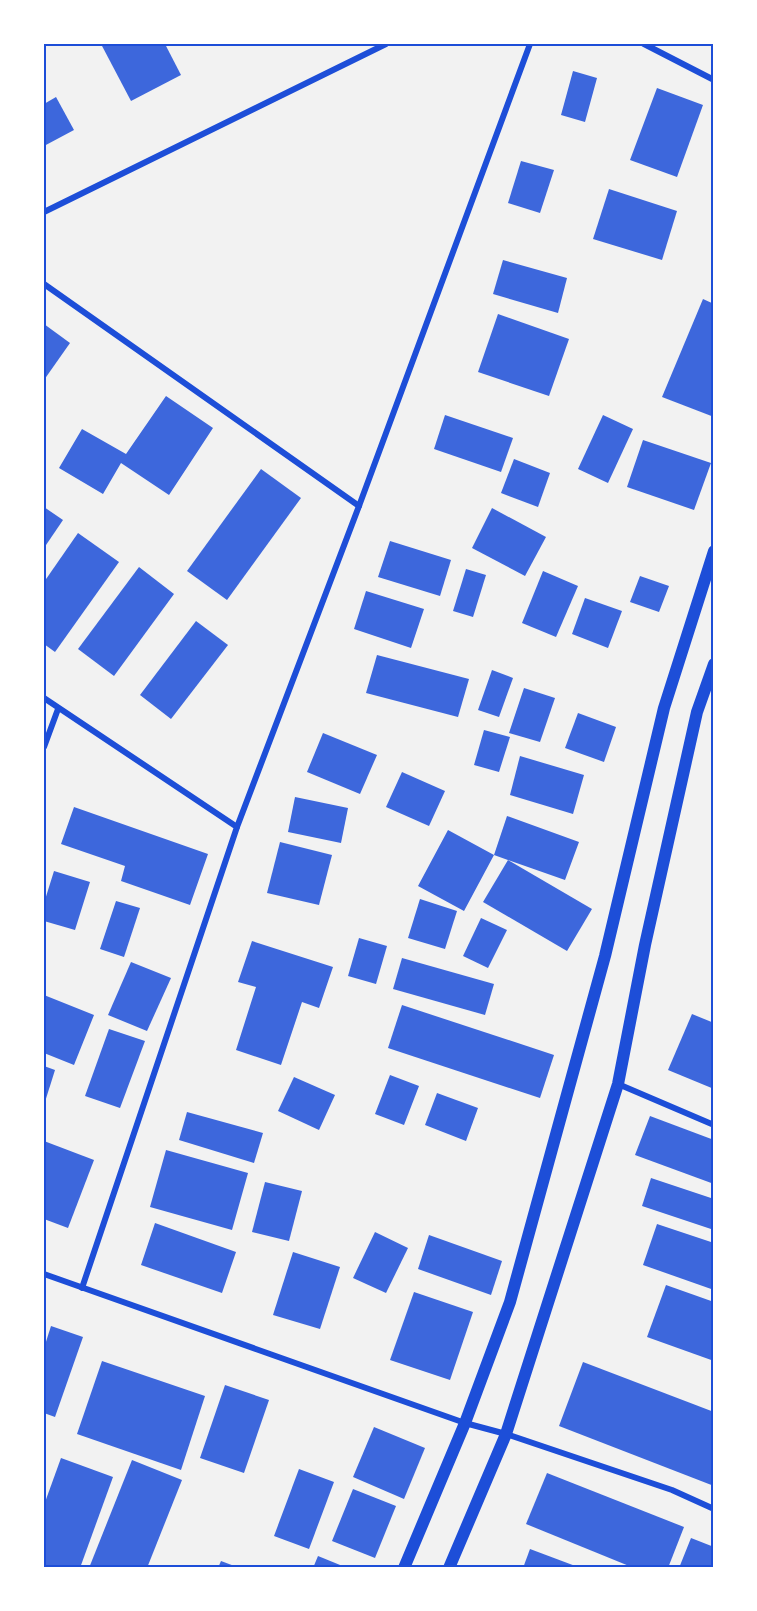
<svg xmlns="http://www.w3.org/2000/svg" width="757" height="1611" font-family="Montserrat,sans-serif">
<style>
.building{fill:#3d67dc}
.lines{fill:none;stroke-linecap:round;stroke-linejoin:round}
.minor{stroke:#1d4ed8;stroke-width:6}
.secondary{stroke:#1d4ed8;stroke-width:12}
.neatline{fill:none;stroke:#1d4ed8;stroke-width:2}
</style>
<rect width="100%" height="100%" fill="#f2f2f2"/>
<g class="building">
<polygon points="101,44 165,44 181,75 131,101"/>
<polygon points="573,71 597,78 585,122 561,115"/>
<polygon points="657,88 703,105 677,177 630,160"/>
<polygon points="56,97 74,130 44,146 44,104"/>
<polygon points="521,161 554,170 540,213 508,203"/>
<polygon points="609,189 677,211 662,260 593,239"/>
<polygon points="503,260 567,278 558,313 493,294"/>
<polygon points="703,299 714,304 714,417 662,397"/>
<polygon points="498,314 569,339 549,396 478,372"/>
<polygon points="44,324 70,343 44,380"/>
<polygon points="166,396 213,428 169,495 121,463 103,494 59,468 82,429 126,454"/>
<polygon points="445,415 513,438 501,472 434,449"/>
<polygon points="603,415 633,429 608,483 578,469"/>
<polygon points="643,440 711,463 694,510 627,487"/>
<polygon points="514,459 550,473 538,507 501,493"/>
<polygon points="261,469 301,498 227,600 187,571"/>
<polygon points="44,507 63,520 44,548"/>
<polygon points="492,508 546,537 525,576 472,548"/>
<polygon points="78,533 119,562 55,652 44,644 44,582"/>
<polygon points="390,541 451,560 440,596 378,577"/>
<polygon points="139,567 174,594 114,676 78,649"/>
<polygon points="466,569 486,575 473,617 453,611"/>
<polygon points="543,571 578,586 556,637 522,623"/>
<polygon points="640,576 669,586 659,612 630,602"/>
<polygon points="366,591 424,609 411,648 354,629"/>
<polygon points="585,598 622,611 608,648 572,634"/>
<polygon points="196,621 228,645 171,719 140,695"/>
<polygon points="377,655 469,679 458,717 366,693"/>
<polygon points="492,670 513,678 499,717 478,710"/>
<polygon points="524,688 555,698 540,742 509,733"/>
<polygon points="578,713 616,727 604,762 565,748"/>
<polygon points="484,730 510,737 499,772 474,765"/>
<polygon points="323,733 377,755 360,794 307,772"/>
<polygon points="520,756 584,775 573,814 510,795"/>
<polygon points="402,772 445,791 429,826 386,807"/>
<polygon points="295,797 348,808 341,843 288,832"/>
<polygon points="74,807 208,854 190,905 121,881 125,866 61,844"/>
<polygon points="507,816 579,842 565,880 494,855 464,911 418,886 448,830 494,855"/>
<polygon points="280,842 332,855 319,905 267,893"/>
<polygon points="508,860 592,909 567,951 483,902"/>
<polygon points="54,871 90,882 75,930 44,921 44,903"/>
<polygon points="420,899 457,911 445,949 408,938"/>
<polygon points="116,901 140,908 124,957 100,949"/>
<polygon points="481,918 507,930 488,968 463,956"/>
<polygon points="359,938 387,946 376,984 348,976"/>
<polygon points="252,941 333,967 319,1008 302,1002 281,1065 236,1050 256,987 238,982"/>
<polygon points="402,958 494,984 485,1015 393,989"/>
<polygon points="131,962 171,978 147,1031 108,1015"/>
<polygon points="44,995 94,1015 74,1065 44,1053"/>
<polygon points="402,1005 554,1055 540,1098 388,1048"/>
<polygon points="692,1014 714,1023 714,1089 668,1070"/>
<polygon points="109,1029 145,1041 120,1108 85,1096"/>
<polygon points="44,1066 55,1070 44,1105"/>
<polygon points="390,1075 419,1086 404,1125 375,1114"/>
<polygon points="294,1077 335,1095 319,1130 278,1111"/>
<polygon points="437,1093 478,1108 466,1141 425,1125"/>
<polygon points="187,1112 263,1133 254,1163 179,1140"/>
<polygon points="650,1116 714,1140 714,1184 635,1155"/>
<polygon points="44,1141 94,1160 68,1228 44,1219"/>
<polygon points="166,1150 248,1173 232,1230 150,1207"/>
<polygon points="651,1178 714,1199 714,1230 642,1206"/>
<polygon points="265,1182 302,1191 289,1241 252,1232"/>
<polygon points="155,1223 236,1252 222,1293 141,1265"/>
<polygon points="657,1224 714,1243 714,1290 643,1265"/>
<polygon points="375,1232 408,1248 386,1293 353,1278"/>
<polygon points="429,1235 502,1261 491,1295 418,1269"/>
<polygon points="293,1252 340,1267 320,1329 273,1315"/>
<polygon points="666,1285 714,1302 714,1361 647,1337"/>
<polygon points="414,1292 473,1312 450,1380 390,1360"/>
<polygon points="51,1326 83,1337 55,1417 44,1413 44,1348"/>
<polygon points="102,1361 205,1396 181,1470 77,1434"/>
<polygon points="583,1362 714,1412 714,1486 559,1426"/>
<polygon points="225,1385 269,1400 244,1473 200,1458"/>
<polygon points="374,1427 425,1448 404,1499 353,1477"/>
<polygon points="61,1458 113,1477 80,1568 44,1568 44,1505"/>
<polygon points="132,1460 182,1480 147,1568 89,1568"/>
<polygon points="299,1469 334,1482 309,1549 274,1536"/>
<polygon points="547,1473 684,1527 668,1568 634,1568 526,1524"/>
<polygon points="353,1489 396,1506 375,1558 332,1541"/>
<polygon points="691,1538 714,1547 714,1568 679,1568"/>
<polygon points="530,1549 578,1567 578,1568 523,1568"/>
<polygon points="318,1556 345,1567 345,1568 313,1568"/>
<polygon points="221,1561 237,1567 237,1568 218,1568"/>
</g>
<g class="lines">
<g class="minor">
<polyline points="644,44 714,80"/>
<polyline points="44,212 386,44"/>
<polyline points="44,284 359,506"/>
<polyline points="44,698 237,827 82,1288"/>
<polyline points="44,747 58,709"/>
<polyline points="237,827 359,506 530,44"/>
<polyline points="618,1084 714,1125"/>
<polyline points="44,1274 465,1423 506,1434 672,1490 714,1509"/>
</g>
<g class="secondary">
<polyline points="404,1568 465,1423 510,1302 605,956 664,708 714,551"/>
<polyline points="449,1568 506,1434 618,1084 645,945 697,712 714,664"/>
</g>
</g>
<rect width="757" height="1611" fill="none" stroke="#ffffff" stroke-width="90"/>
<rect x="45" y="45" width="667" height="1521" class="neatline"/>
</svg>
